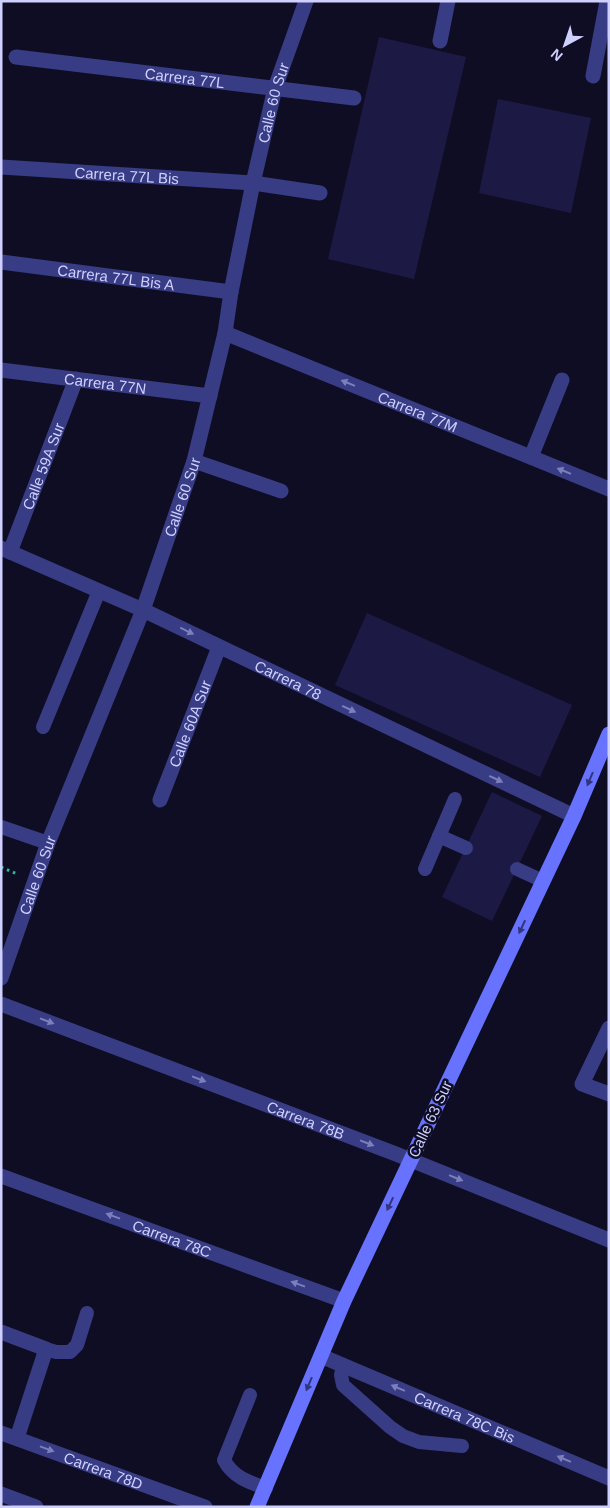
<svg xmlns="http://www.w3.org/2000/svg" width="610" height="1508" font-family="Arial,sans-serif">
	<rect width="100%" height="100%" fill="#0f0d23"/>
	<!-- building -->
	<g fill="#1d1945">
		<polygon points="379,37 466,57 414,279 328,259"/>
		<polygon points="498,99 591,118 571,213 479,193"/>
		<polygon points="367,613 572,705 540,777 335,685"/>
		<polygon points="492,792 542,816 492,921 442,897"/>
	</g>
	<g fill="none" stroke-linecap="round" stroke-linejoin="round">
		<!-- path -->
		<polyline stroke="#2bb8a1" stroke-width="3" stroke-dasharray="2.5 4" stroke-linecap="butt" points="1,867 17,874"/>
		<!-- lane -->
		<g stroke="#373c84" stroke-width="14">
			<polyline points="43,727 99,591"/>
			<polyline points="1,827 48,843"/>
			<polyline points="439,836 466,848"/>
			<polyline points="425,869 455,799"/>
			<polyline points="517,869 543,881"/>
			<polyline points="46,1349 56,1352 70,1352 77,1345 87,1313"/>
			<polyline points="343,1365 341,1375 343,1385 390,1427 403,1436 419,1442 462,1446"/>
			<path d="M250,1395l-26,65c9,17 24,22 42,28"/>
		</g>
		<!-- street -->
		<g stroke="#373c84" stroke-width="15">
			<polyline points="440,41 448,1"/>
			<path id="s1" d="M16,57l338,41"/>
			<polyline points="593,76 607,1"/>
			<path id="s2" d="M1,167l252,16 67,10"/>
			<path id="s3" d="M1,262l230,30"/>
			<path id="s4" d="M225,333l384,156"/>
			<path id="s5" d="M1,370l209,26"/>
			<polyline points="531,457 562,380"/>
			<polyline points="194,461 281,491"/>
			<path id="s6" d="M1,548l142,62 431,206"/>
			<path id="s7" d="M10,552l66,-173"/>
			<path id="s8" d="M160,800l59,-153"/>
			<path id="s9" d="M1,978l47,-135 95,-233 51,-149 31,-128 6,-41 22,-109 22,-95 31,-87"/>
			<path id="s10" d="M1,1004l395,150 213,86"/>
			<polyline points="609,1028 582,1084 609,1094"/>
			<path id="s11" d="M1,1176l343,125"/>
			<polyline points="1,1332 46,1349 17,1438"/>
			<path id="s12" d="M321,1356l288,122"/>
			<path id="s13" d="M1,1433l204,74"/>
			<polyline points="1,1494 36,1507"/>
		</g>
		<!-- secondary -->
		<polyline stroke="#6772ff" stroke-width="15" points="257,1507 344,1301 574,816 609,734"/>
	</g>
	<!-- one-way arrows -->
	<defs><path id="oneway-solid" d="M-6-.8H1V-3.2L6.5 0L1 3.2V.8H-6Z" transform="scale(1.25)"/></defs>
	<g fill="#7c7fbb">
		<use href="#oneway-solid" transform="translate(348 383) rotate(-158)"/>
		<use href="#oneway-solid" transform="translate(564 471) rotate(-158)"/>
		<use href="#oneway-solid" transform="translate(187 631) rotate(26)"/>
		<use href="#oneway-solid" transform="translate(349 709) rotate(25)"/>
		<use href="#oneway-solid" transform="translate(496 779) rotate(25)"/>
		<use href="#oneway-solid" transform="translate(47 1021) rotate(21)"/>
		<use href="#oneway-solid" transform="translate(199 1079) rotate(21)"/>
		<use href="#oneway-solid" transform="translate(367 1143) rotate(21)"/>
		<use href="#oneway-solid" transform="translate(456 1178) rotate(22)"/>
		<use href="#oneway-solid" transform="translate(113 1216) rotate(-160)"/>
		<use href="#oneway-solid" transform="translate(298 1284) rotate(-160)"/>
		<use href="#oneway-solid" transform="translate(398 1388) rotate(-157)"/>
		<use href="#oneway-solid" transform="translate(47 1449) rotate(20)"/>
		<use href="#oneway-solid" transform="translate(564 1459) rotate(-157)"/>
	</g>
	<g fill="#32357b">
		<use href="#oneway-solid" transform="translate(590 779) rotate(113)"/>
		<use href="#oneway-solid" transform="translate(522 927) rotate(115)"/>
		<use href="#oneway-solid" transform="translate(390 1204) rotate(115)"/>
		<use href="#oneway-solid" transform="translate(309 1384) rotate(113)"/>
	</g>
	<g text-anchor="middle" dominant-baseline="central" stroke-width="5" stroke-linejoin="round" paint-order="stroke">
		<!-- street labels -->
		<g font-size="15" fill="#d0d0ff" stroke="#0f0d23">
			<text stroke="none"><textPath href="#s1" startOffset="170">Carrera 77L</textPath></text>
			<text stroke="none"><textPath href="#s9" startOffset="919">Calle 60 Sur</textPath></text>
			<text stroke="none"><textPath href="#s2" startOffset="126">Carrera 77L Bis</textPath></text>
			<text stroke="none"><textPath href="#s3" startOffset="116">Carrera 77L Bis A</textPath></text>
			<text stroke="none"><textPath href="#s5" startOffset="105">Carrera 77N</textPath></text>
			<text stroke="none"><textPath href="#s4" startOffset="208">Carrera 77M</textPath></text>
			<text stroke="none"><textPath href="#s7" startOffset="92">Calle 59A Sur</textPath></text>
			<text stroke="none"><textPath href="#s9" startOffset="514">Calle 60 Sur</textPath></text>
			<text stroke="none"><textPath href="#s6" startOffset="316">Carrera 78</textPath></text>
			<text stroke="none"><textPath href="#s8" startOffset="82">Calle 60A Sur</textPath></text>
			<text stroke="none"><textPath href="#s9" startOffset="109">Calle 60 Sur</textPath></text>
			<text transform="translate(430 1119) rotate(-65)">Calle 63 Sur</text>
			<text stroke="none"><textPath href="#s10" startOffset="326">Carrera 78B</textPath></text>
			<text stroke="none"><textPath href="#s11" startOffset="182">Carrera 78C</textPath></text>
			<text stroke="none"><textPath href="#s12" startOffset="156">Carrera 78C Bis</textPath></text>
			<text stroke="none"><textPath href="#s13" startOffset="109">Carrera 78D</textPath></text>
		</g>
	</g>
	<!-- border -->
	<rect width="610" height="1508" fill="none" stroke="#d0d0ff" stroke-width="5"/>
	<!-- north arrow -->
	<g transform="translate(565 45) rotate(220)" stroke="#0f0d23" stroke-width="4" paint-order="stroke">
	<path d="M0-4L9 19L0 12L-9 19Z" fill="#d0d0ff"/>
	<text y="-8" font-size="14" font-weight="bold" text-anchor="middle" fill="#d0d0ff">N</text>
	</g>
</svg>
